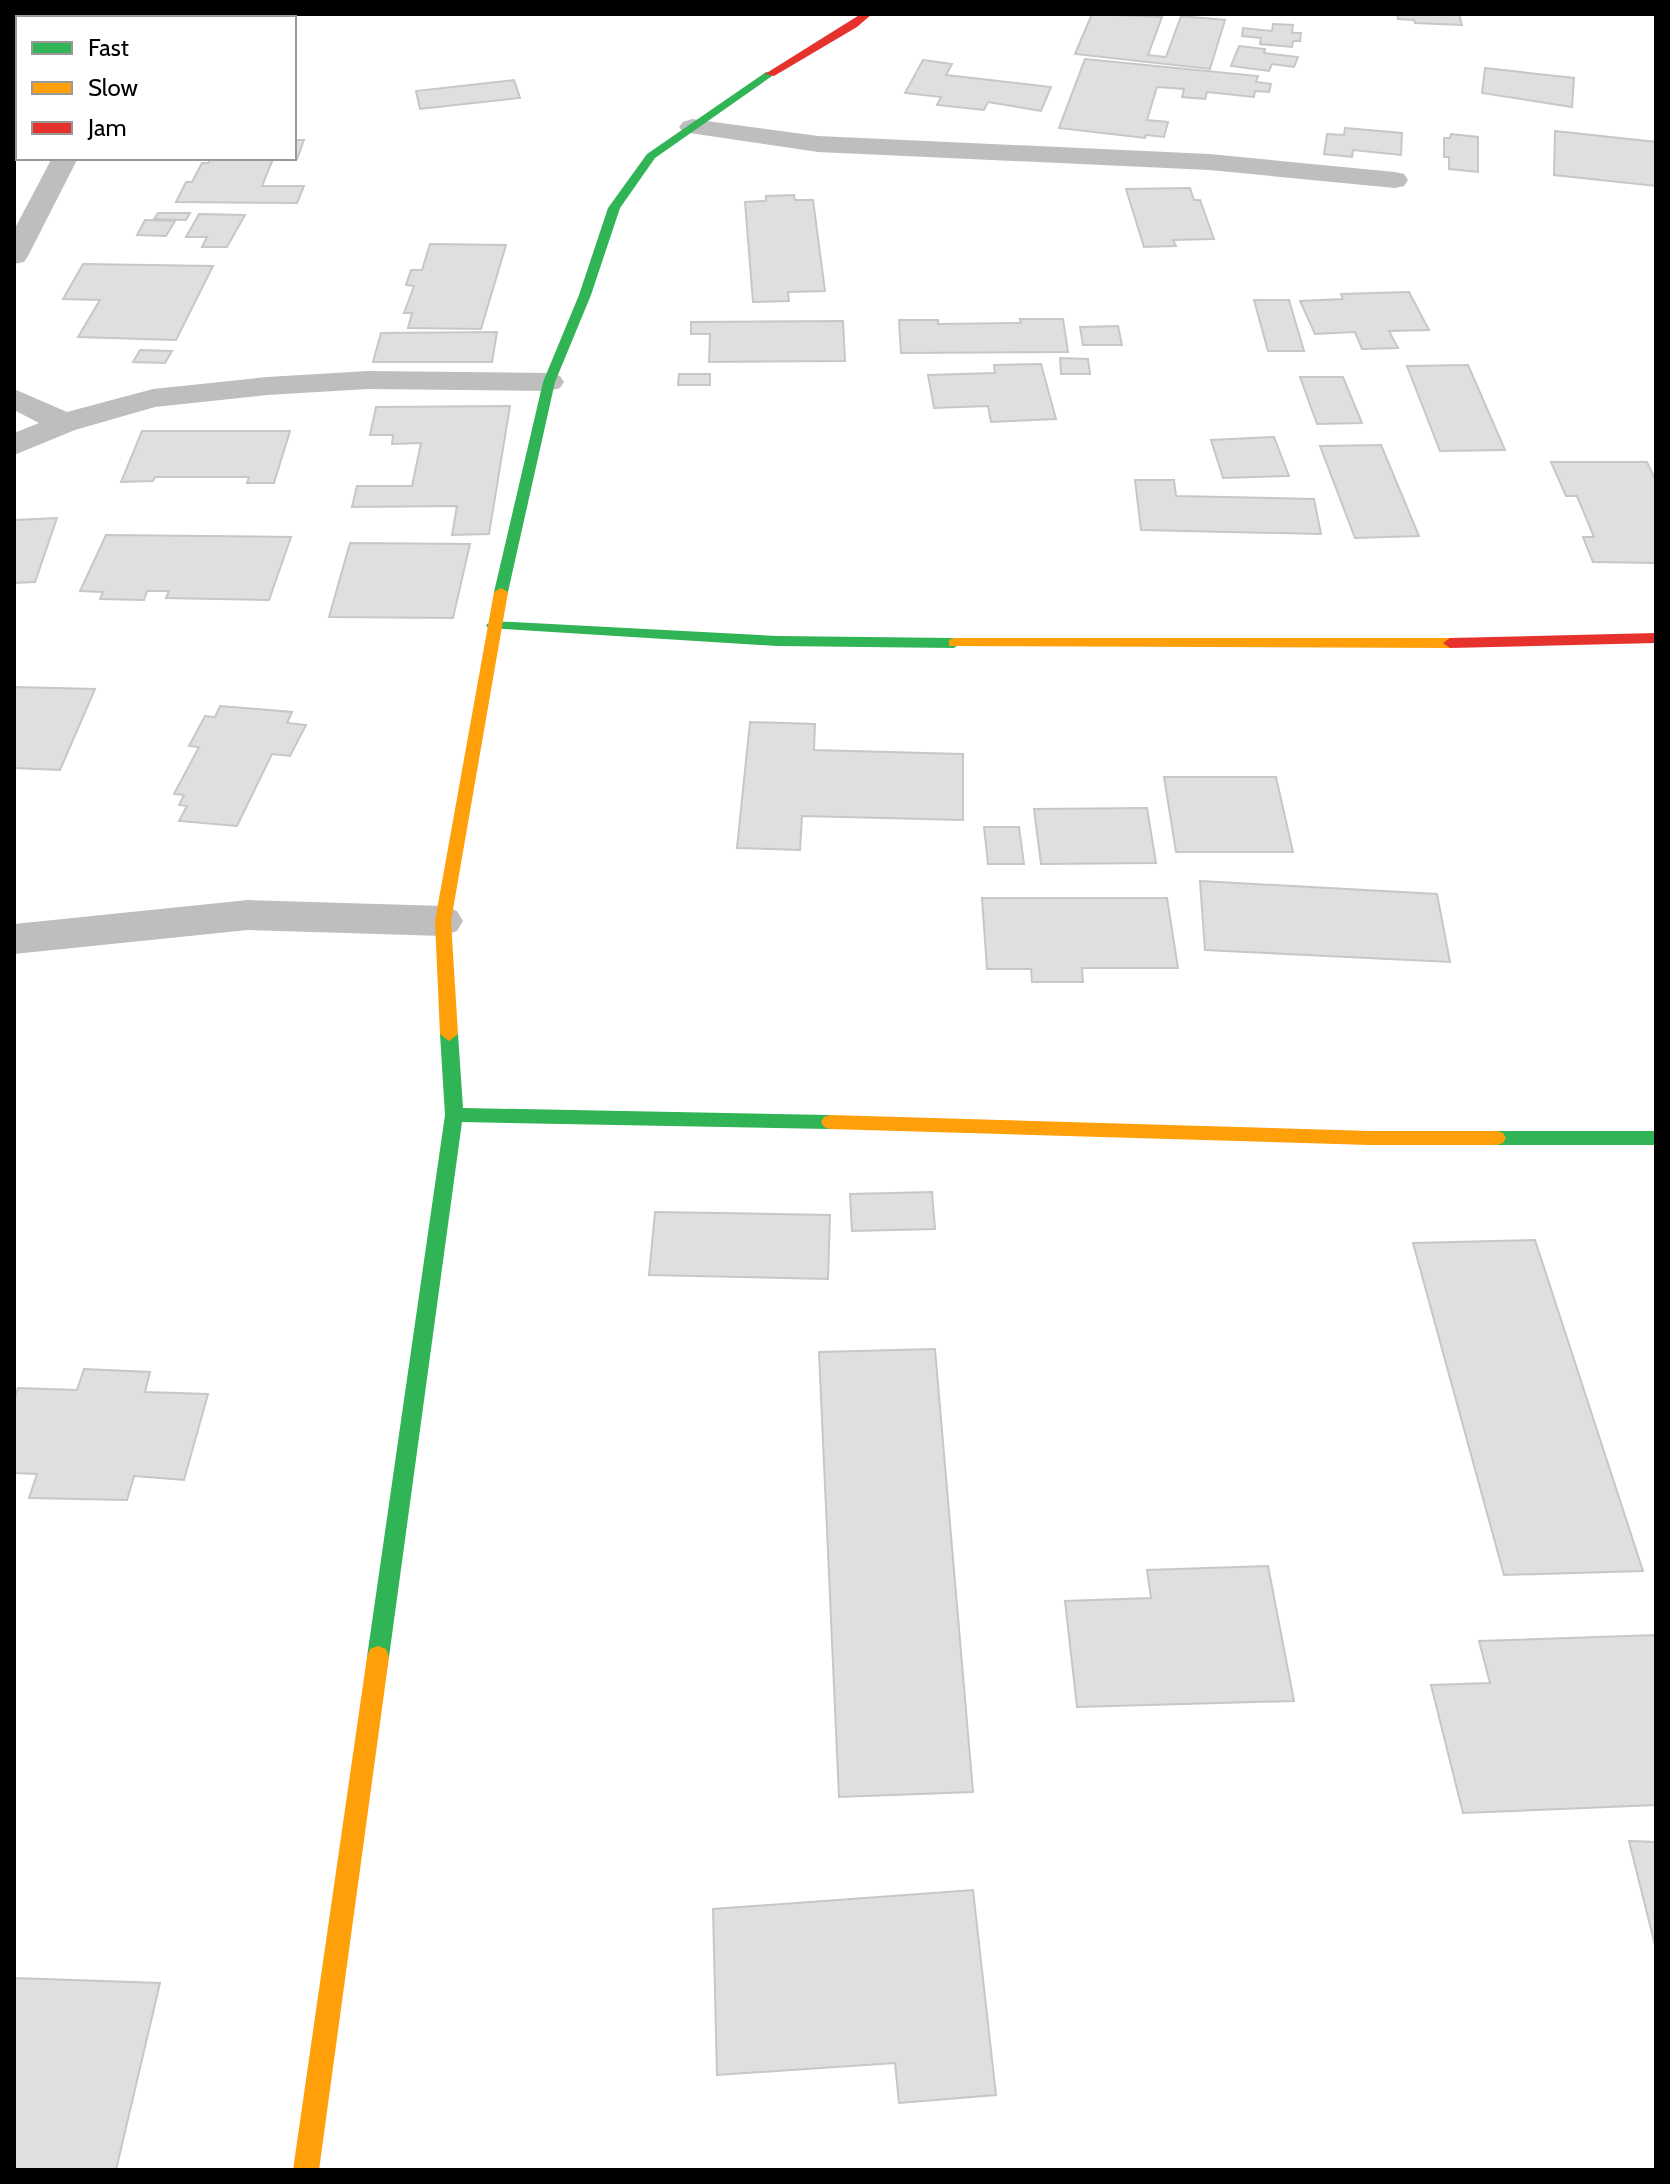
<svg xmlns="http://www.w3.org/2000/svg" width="1670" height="2184" font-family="Cabin,sans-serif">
	<rect width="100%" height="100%" fill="#fff"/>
	<!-- building -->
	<g fill="#dfdfdf" stroke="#c7c7c7" stroke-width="2">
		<polygon points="1092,14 1162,17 1148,55 1166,57 1181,16 1225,20 1210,69 1075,54"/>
		<polygon points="1397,14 1459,14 1462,25 1415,23 1414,20 1398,19"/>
		<polygon points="1273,24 1293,25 1292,33 1301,33 1300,41 1293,41 1292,47 1260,44 1261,38 1242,36 1243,28 1272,31"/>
		<polygon points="1239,46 1265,49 1264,53 1298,57 1294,67 1272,64 1269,71 1231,66"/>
		<polygon points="1085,59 1258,76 1256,82 1271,84 1269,92 1255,91 1254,97 1207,92 1205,99 1182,97 1184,89 1157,87 1147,120 1168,122 1164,137 1146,135 1145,138 1059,128"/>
		<polygon points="923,60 952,64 946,75 1051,87 1041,111 988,102 984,110 937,105 941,97 905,93"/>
		<polygon points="1485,68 1574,78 1572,107 1482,93"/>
		<polygon points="514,80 520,98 420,109 416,91"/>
		<polygon points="1345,128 1402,133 1401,155 1353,150 1352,157 1324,154 1327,134 1344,135"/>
		<polygon points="1555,131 1656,142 1656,186 1554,175"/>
		<polygon points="1451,134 1478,137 1478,172 1449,169 1449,157 1444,157 1444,138 1450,138"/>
		<polygon points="294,140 304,140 297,159 273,159 262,186 304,186 297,203 176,202 186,182 192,182 202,163 208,163 211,158 294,158"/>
		<polygon points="1190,188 1194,200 1200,200 1214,239 1173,240 1176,246 1144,247 1126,189"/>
		<polygon points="794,195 795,200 813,200 825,291 788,292 789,301 753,302 745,202 766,201 766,196"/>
		<polygon points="158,213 190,213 186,220 154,219"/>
		<polygon points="199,214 245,215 227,247 202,247 207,237 186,237"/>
		<polygon points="145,220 175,221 166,236 137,235"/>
		<polygon points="430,244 506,245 481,329 408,328 412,313 404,313 414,286 406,285 411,270 422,270"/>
		<polygon points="83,264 213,266 176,340 78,337 100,300 63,299"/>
		<polygon points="1409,292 1429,330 1389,331 1398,348 1362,349 1355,332 1315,334 1300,301 1343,299 1341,294"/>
		<polygon points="1254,300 1289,300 1304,351 1268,351"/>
		<polygon points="1020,319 1063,319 1068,352 901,353 899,320 938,320 938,324 1021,323"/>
		<polygon points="843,321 845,361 709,362 710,334 691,334 691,322"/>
		<polygon points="1118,326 1122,345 1083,345 1080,327"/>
		<polygon points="497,332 492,362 373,362 381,333"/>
		<polygon points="140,350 172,351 165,363 133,362"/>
		<polygon points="1060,358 1088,359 1090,374 1061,374"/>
		<polygon points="1041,364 1056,419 991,422 988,406 934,408 928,375 995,373 994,365"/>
		<polygon points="1468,365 1505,450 1440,451 1407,366"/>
		<polygon points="679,374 710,374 710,385 678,385"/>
		<polygon points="1300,377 1343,377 1362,423 1317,424"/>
		<polygon points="510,406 489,534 452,535 457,506 352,507 357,486 412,486 421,443 392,444 393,435 370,435 376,407"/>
		<polygon points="142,431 290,431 274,483 247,483 249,477 155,477 153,481 121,482"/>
		<polygon points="1274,437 1289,476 1223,478 1211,440"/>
		<polygon points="1381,445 1419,536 1355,538 1320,446"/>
		<polygon points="1551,462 1647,462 1656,481 1656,563 1593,562 1583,537 1594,537 1577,496 1566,496"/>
		<polygon points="1135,480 1174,480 1176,496 1314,499 1321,534 1141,530"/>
		<polygon points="57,518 35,582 14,583 15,520"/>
		<polygon points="106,535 291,537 269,600 166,598 169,591 147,591 144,600 100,599 103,592 80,591"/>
		<polygon points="350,543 470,544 453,618 329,617"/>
		<polygon points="14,687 95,689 60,770 14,768"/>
		<polygon points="220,706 292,712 287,723 306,725 290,756 272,754 237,826 179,821 187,806 179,805 184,795 174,794 199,747 189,746 205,716 215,717"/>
		<polygon points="750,722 815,724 814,750 963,754 963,820 802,816 800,850 737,848"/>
		<polygon points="1164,777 1276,777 1293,852 1176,852"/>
		<polygon points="1147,808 1156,863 1041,864 1034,809"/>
		<polygon points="984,827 1019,827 1024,864 988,864"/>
		<polygon points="1200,881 1437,894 1450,962 1205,950"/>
		<polygon points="982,898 1167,898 1178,968 1082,968 1083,982 1032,982 1031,969 987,969"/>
		<polygon points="932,1192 935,1229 852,1231 850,1194"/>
		<polygon points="655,1212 830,1215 828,1279 649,1275"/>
		<polygon points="1535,1240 1643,1571 1504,1575 1413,1243"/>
		<polygon points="935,1349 973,1792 839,1797 819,1352"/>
		<polygon points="84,1369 150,1372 145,1392 208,1394 184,1480 134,1476 127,1500 29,1498 37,1474 14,1473 14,1400 18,1388 77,1390"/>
		<polygon points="1268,1566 1294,1701 1077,1707 1065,1601 1151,1598 1147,1570"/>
		<polygon points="1656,1635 1656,1805 1463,1813 1431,1685 1490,1683 1479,1641"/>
		<polygon points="1629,1841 1656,1842 1656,1949"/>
		<polygon points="973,1890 996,2095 899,2103 895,2063 717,2075 713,1909"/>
		<polygon points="14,1978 160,1983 116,2170 14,2170"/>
	</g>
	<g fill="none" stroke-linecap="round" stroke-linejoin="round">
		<!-- street -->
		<g fill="#bebebe" fill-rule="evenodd">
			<polygon points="122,14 146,14 144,18 120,18"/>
			<rect x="14" y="86" width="4" height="14"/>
			<polygon points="692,119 818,136 1209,154 1395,172 1404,174 1408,180 1404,186 1395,188 1209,170 818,152 683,132 679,127 683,122"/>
			<polygon points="52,158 78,158 28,256 24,262 14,264 14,230"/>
			<polygon points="368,371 549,373 560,376 564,382 560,388 549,391 368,389 267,395 155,407 75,430 14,455 14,433 39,423 14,410 14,389 67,412 153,389 267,377"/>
			<polygon points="248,900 443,906 457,911 463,921 457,931 443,936 248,930 14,954 14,924"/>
		</g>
		<!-- fast -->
		<g fill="#30b455" fill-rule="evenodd">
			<polygon points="766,72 775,74 655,158 620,208 591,295 555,382 508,592 501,596 496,595 494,592 543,382 579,295 608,208 647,154"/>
			<polygon points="493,621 777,636 954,638 961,643 954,648 777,646 488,628 486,625"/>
			<polygon points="449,1027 458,1034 463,1108 830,1115 836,1117 839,1122 836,1127 830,1129 462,1122 389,1657 386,1665 378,1668 370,1665 367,1657 445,1115 440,1034"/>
			<polygon points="1497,1131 1656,1131 1656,1145 1497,1145 1491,1143 1488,1138 1491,1133"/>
		</g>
		<!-- slow -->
		<g fill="#ff9f0a" fill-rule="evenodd">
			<polygon points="501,588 508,592 451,921 458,1034 449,1041 440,1034 435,921 494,592"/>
			<polygon points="954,638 1450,638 1457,643 1450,648 949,646 949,640"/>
			<polygon points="830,1115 1370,1131 1497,1131 1503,1133 1506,1138 1503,1143 1497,1145 1370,1145 830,1129 824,1127 821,1122 824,1117"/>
			<polygon points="378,1646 386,1649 389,1657 319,2170 293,2170 367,1657 370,1649"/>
		</g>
		<!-- jam -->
		<g fill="#e5322d" fill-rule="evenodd">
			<polygon points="861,14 872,14 857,27 774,76 765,74"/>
			<polygon points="1656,633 1656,643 1450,648 1443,643 1450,638"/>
		</g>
	</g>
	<!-- border -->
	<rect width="1670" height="2184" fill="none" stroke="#000000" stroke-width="32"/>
	<!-- legend -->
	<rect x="16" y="16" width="280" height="144" fill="#ffffff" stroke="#999999" stroke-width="2"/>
	<rect x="32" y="42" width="40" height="12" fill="#30b455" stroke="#999999" stroke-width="2"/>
	<text x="88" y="56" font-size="24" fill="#000000">Fast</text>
	<rect x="32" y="82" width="40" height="12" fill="#ff9f0a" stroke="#999999" stroke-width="2"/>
	<text x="88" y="96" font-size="24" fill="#000000">Slow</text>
	<rect x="32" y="122" width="40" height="12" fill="#e5322d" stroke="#999999" stroke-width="2"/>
	<text x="88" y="136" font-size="24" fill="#000000">Jam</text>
</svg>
